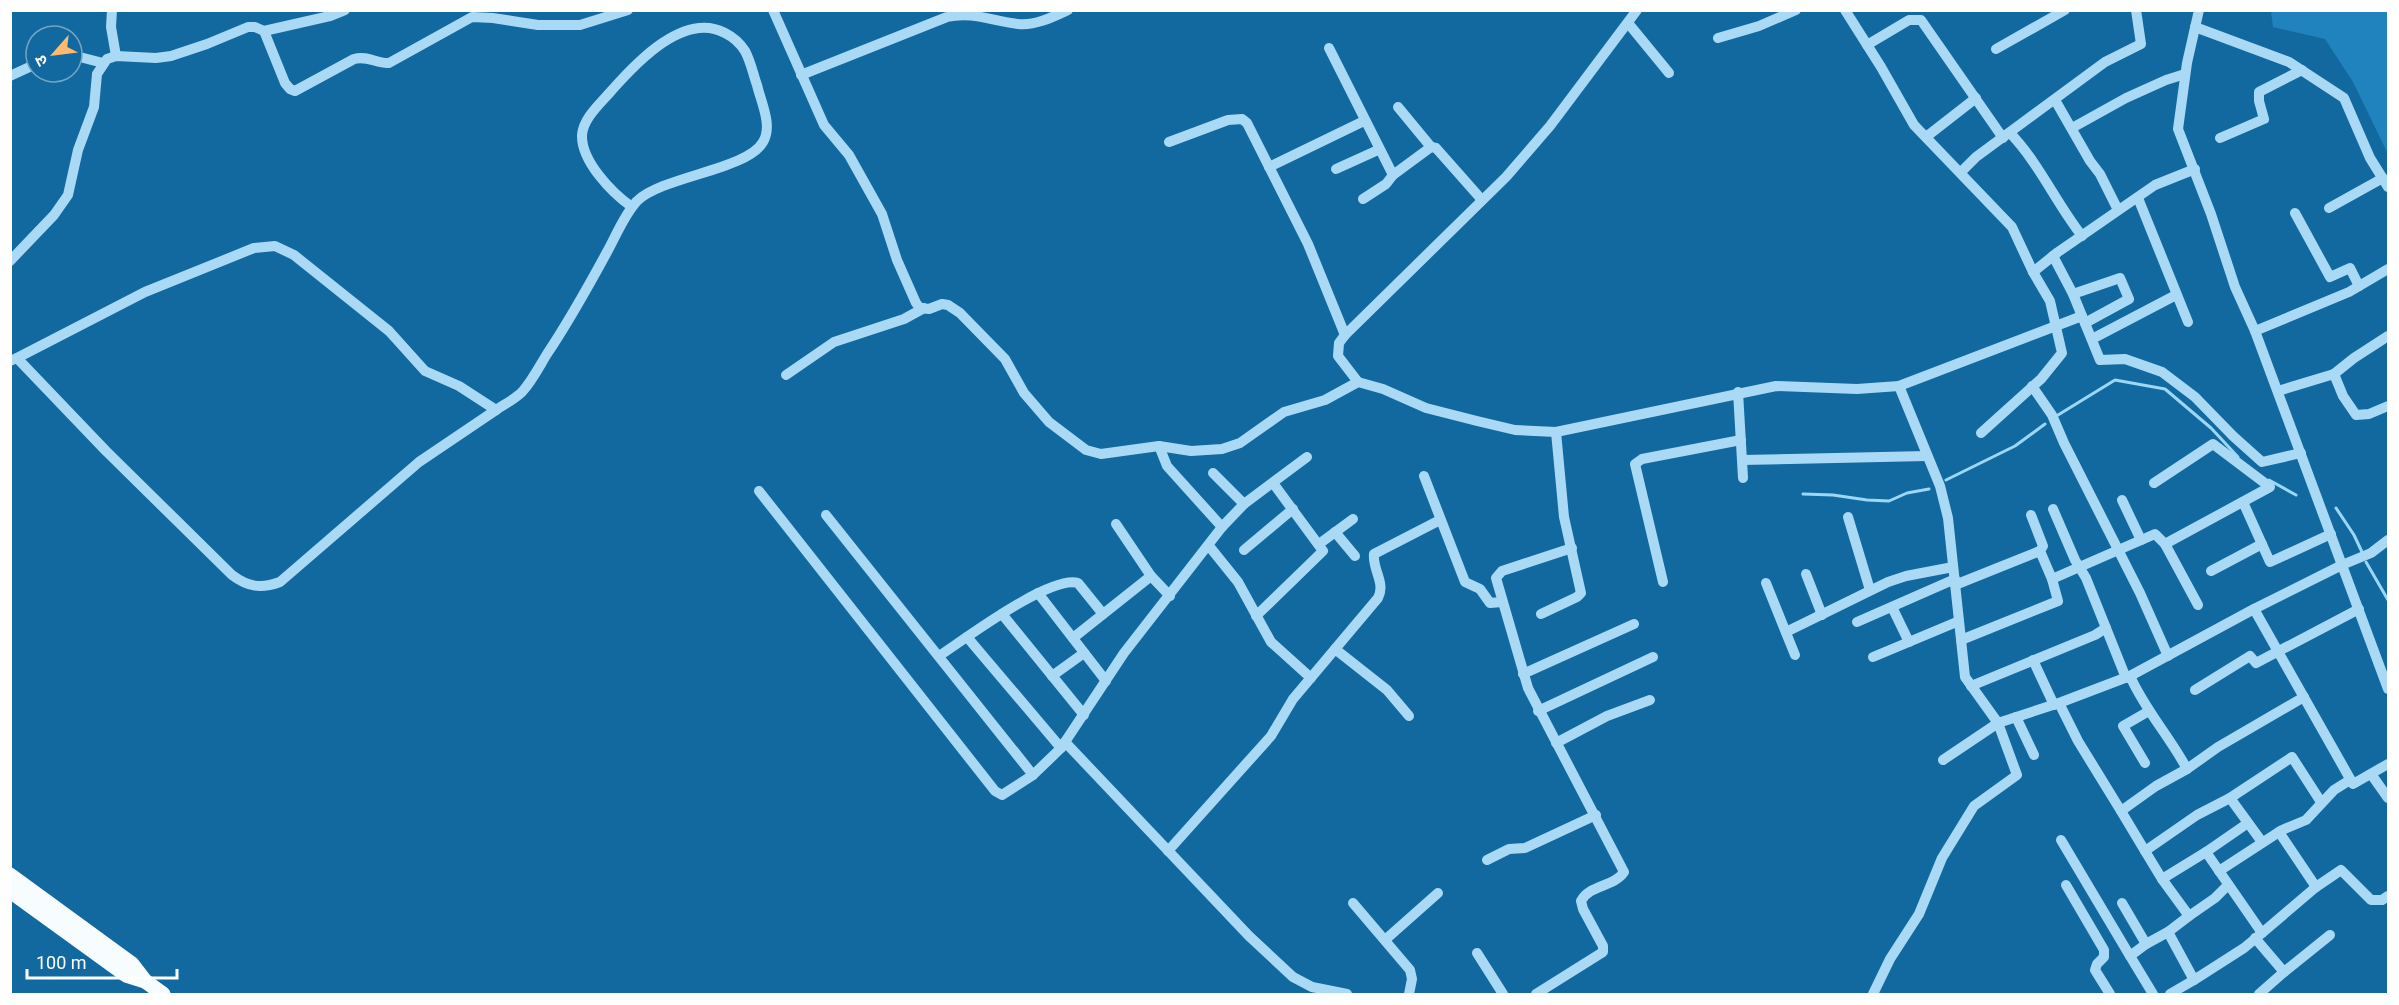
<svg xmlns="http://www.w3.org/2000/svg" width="2399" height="1005" font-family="Roboto,'Noto Sans Devanagari',sans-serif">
	<rect width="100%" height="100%" fill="#12699f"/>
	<!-- green -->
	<polygon fill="#2183bd" points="2271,11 2388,11 2388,154 2353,82 2325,39 2273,27"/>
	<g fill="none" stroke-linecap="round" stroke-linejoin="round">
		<!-- stream -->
		<g stroke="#9cd7f8" stroke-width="3">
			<polyline points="2058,415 2115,380 2165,389 2211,428 2238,457"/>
			<polyline points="1946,480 2015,446 2045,424"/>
			<polyline points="2269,480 2296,495"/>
			<polyline points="1803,494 1833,495 1867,500 1889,501 1907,493 1929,489"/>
			<polyline points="2336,508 2354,535 2362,552"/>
			<polyline points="2366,562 2388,600"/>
		</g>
		<!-- minor -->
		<g stroke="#aad9f5" stroke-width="10">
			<polyline points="112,10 111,27 116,56"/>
			<polyline points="773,10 824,125 849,155 882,214 897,260 916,303 920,308 929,309 942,304 948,305 960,313 1005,359 1024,393 1049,422 1086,450 1101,454 1159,446 1191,451 1222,449 1240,443 1284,412 1325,400 1358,382 1383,389 1426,408 1477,421 1515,430 1556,432 1776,386 1857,389 1899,386 2082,316"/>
			<polyline points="1845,10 1881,67 1914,125 2012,227 2033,272 2050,301 2062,353 2041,379 1981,433"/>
			<polyline points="2199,10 2187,63 2178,129 2211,214 2235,287 2255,331 2388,689"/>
			<polyline points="1628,23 1669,73"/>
			<polyline points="2195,27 2289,62 2344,98 2370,158 2388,187"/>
			<polyline points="264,31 330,16 345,10"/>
			<polyline points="1718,38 1759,26 1796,10"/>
			<polyline points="1867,45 1909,20 1921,20 2003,138"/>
			<polyline points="1329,48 1393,175 1431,147 1436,148 1482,200"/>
			<polyline points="1996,49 2065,10"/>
			<polyline points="72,55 103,63"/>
			<path d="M801,75l146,-58c25,-6 45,4 71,7 17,2 35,-7 50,-14"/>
			<polyline points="10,76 36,64"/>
			<polyline points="2055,100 2090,161 2100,174 2118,210"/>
			<polyline points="1398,107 1431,147"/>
			<polyline points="2072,128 2126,98 2166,80 2185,74"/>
			<path d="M2010,133c29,30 46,70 72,103"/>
			<polyline points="1926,137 1976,98"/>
			<polyline points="2220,138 2264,119 2259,101 2259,92 2302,70"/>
			<polyline points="1169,142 1228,120 1242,119 1247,123 1308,244 1345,335"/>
			<polyline points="1269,167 1364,121"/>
			<polyline points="1336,169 1378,150"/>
			<polyline points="1961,172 1976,157 2105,62 2141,44 2136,10"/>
			<polyline points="2138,198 2188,322"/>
			<polyline points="1363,199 1386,184 1393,175"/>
			<polyline points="2329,208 2383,178"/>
			<polyline points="2295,213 2330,277 2350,268 2359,286"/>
			<polyline points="2053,256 2073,294 2100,360 2125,359 2162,372 2195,397 2233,436 2262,462 2301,453"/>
			<path d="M10,261l44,-46 14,-20 10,-45 16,-43 3,-33 10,-15 9,-3 40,2 15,-2 36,-12 41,-17h7l9,4 21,52 5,6 5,2 59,-32c13,-4 23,5 35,4l83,-46 21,1 45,7h42l48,-15"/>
			<polyline points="2033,272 2058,252 2155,185 2195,169"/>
			<polyline points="2073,294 2120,278 2129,299 2085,323"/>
			<polyline points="2255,331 2349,292 2388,269"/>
			<polyline points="2388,336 2354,358 2334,374 2343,396 2356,415 2369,414 2388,406"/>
			<polyline points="2092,339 2176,295"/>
			<path d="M17,358l128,-66 109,-44 21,-2 19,9 95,76 36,40 34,15 37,24c9,-6 19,-11 26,-18 10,-11 17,-25 25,-38 22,-33 41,-67 60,-102 9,-16 17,-37 30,-51 26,-25 110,-31 126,-59 10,-16 -2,-40 -6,-57 -4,-11 -6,-23 -12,-34 -5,-8 -12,-14 -20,-18 -41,-22 -89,30 -113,57 -10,12 -29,28 -30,45 -1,26 30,58 50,72"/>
			<path d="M10,361l7,-3 89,93 126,124c16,12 29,14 48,7l139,-120 77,-52"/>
			<polyline points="786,375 834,342 904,319 924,308"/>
			<polyline points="1358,382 1338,356 1339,343 1345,335 1506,177 1550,126 1637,10"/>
			<polyline points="1899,386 1940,486 1948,518 1965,677 1998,723 1943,760"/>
			<polyline points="2032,386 2052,415 2064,443 2140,593 2168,656"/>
			<polyline points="2278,391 2334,374"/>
			<polyline points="1738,392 1743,478"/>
			<polyline points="1742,460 1927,456"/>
			<polyline points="1213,473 1244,504"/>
			<polyline points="1424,476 1465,582 1480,589 1490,603 1502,602"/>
			<polyline points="2154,483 2213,444 2270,487 2165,544"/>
			<polyline points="759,491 995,791 1002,795 1033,775 1061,748 1124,653 1222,527 1167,466 1159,446"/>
			<polyline points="2122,500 2141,540"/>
			<polyline points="2243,502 2270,562 2331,534"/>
			<polyline points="2053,509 2075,560 2086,578 2126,678"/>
			<polyline points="826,515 1033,775"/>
			<polyline points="2031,515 2043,546 2040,551 2052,579"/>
			<polyline points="1848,517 1870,590"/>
			<polyline points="1116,524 1151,576 1170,596"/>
			<polyline points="1222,527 1244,504 1307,457"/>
			<polyline points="1335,532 1355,556"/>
			<polyline points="1319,544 1353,519"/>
			<polyline points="1209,546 1238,582 1271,642 1311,678"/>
			<polyline points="1244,550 1293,509"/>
			<polyline points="2211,571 2262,544"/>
			<polyline points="1806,574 1822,615"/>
			<polyline points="1663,582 1635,464 1642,459 1741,440"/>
			<polyline points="1766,583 1795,655"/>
			<polyline points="1955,585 2040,551"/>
			<polyline points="1038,593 1106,681"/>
			<polyline points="1892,607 1909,642"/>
			<polyline points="2254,609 2353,784 2388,764"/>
			<polyline points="1002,614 1084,715"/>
			<polyline points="1541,614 1577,597 1581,593 1564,517 1556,432"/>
			<polyline points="1256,616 1323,551 1273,483"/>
			<polyline points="1857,622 1955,579"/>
			<polyline points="1786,632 1888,582 1906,576 1953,567"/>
			<polyline points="967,637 1061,748"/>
			<polyline points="1073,638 1151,576"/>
			<polyline points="1961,640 2058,601 2052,579 2155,534 2165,544 2198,605"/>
			<polyline points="1335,649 1387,690 1409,716"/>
			<path d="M939,656c26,-17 111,-81 139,-73l25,31"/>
			<polyline points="1873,657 1959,621"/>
			<polyline points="2033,660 2054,705"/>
			<polyline points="1523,674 1634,624"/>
			<polyline points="1052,676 1084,653"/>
			<path d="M2130,676c15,34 40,61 57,93l31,-22 86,-50"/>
			<polyline points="1971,686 2095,635 2106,628"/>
			<polyline points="2195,690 2250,656 2256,663 2359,609"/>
			<polyline points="2059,703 2078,741 2121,811 2156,786 2187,769"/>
			<polyline points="1538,711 1653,657"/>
			<polyline points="2016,717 2034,755"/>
			<polyline points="1065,742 1249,936 1293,977 1312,987 1347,994"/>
			<polyline points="1556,743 1607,716 1650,700"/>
			<polyline points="2145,763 2123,726 2149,711"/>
			<polyline points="2371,774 2388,798"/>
			<polyline points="2121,811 2145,851"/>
			<polyline points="2248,823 2206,852 2262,933 2316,887 2341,870 2371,900 2382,900 2388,896"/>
			<polyline points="2279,832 2316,887"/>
			<polyline points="2061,840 2130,956"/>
			<polyline points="2262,842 2230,798 2292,757 2321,802"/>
			<path d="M1168,851l103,-115 22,-37 85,-101c8,-15 -6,-29 -4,-44l66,-34"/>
			<polyline points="2206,852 2162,879 2189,916 2215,898 2228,885"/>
			<polyline points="1487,860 1509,849 1525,848 1596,815"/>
			<polyline points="2219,871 2282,830 2306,820 2334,790 2350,780"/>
			<polyline points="2162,879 2145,851 2197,815 2230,798"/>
			<polyline points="2066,885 2104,950 2104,957 2097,964 2095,970 2110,994"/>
			<polyline points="1353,903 1410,970 1412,979 1409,994"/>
			<polyline points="2122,903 2146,944 2168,932"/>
			<polyline points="2189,916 2168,932 2194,980 2244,948 2262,933"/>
			<polyline points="2255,938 2284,972 2330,935"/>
			<polyline points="1385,940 1438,893"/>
			<polyline points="2146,944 2130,956 2153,994"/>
			<polyline points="1477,953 1503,994"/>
			<path d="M1536,994l67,-42v-6l-20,-37 -2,-8c8,-16 33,-14 43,-29l-96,-184 -32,-110 6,-7 70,-23"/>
			<polyline points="1873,994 1890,959 1919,914 1942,858 1974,806 2017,775 1998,723 2059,703 2130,676 2254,609 2342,565 2371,553 2388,540"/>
			<polyline points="2170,994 2194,980"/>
			<polyline points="2259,994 2284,972"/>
		</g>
		<!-- major -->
		<g stroke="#f7fcff" stroke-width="15">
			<polyline points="10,875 132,964 145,981 163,994"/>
			<polyline points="10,891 126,975 145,981"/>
		</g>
	</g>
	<!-- border -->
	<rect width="2399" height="1005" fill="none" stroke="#ffffff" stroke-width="24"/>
	<!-- north arrow -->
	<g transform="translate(54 54) rotate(242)"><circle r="28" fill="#12699f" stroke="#71a5c5" stroke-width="1.5"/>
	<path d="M0-4.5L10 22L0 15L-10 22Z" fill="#ffba6d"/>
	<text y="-9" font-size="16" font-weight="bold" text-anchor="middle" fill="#ffffff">उ</text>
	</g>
	<!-- scale -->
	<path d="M27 969v9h150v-9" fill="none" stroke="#ffffff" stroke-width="3"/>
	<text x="36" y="969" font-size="18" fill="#ffffff" stroke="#12699f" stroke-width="4.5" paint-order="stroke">100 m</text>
</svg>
